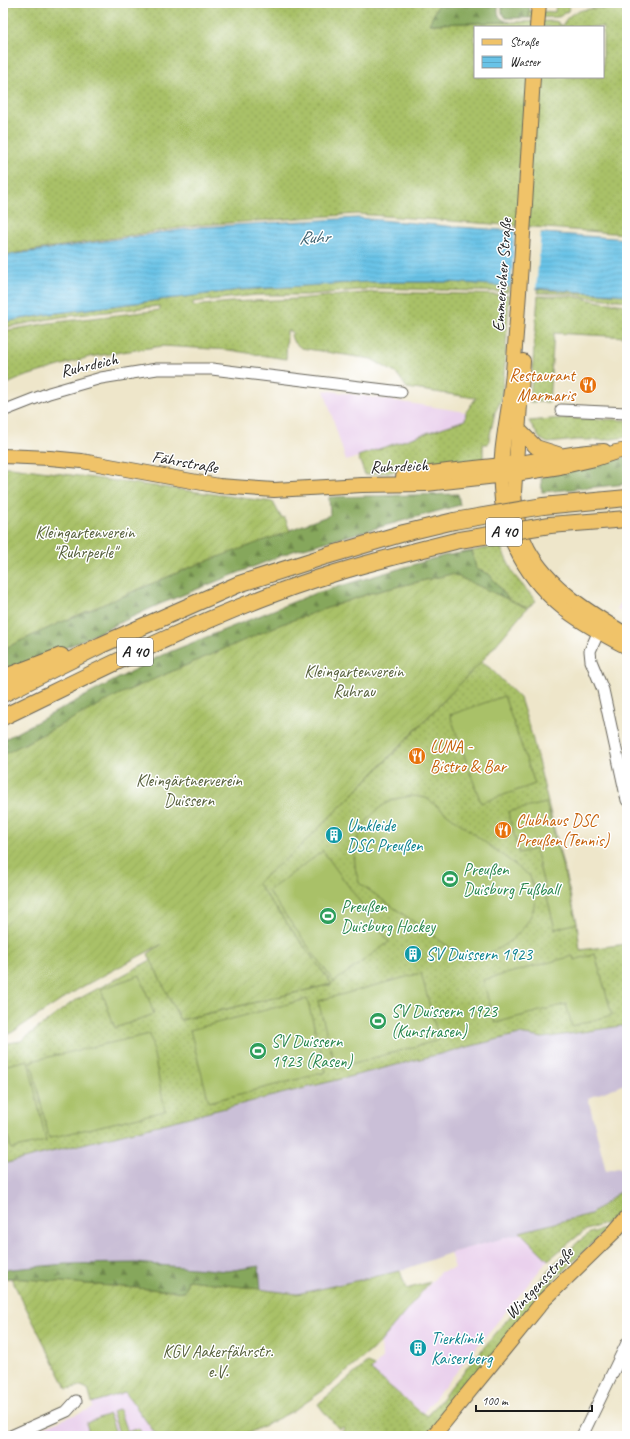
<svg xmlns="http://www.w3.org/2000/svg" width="630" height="1439" font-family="Caveat,sans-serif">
	<defs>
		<pattern id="grass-dots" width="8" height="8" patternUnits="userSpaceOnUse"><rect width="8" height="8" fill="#a9c167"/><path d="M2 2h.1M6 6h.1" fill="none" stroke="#91a559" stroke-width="1.8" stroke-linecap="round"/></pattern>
		<pattern id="forest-firs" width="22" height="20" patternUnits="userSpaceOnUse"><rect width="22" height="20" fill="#86a75c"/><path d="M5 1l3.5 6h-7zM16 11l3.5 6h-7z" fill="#6d874b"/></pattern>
		<pattern id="garden-furrows" width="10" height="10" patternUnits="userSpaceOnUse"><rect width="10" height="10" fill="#a9c167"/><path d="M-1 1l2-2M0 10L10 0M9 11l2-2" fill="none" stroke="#91a559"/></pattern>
		<pattern id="water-rules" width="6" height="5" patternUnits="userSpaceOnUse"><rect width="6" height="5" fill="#69c3e7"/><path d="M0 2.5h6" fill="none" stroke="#5aa7c6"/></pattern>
	</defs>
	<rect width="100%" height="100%" fill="#fff"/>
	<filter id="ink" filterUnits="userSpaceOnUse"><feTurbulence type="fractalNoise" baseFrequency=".025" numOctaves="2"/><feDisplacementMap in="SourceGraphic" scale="8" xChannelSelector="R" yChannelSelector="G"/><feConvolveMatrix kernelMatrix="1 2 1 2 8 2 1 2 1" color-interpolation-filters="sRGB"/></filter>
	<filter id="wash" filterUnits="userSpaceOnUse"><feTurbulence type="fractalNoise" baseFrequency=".012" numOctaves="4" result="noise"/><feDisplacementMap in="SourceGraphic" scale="16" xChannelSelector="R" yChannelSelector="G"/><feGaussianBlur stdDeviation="0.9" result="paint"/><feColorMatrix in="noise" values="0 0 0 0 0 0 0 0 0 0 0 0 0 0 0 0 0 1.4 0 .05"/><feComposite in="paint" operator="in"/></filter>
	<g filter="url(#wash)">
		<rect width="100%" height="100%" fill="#eee6ca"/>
		<!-- built -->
		<g fill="#ead1ed">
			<polygon points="324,390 466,412 465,420 346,461"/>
			<polygon points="627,593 627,615 617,609"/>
			<polygon points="520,1232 548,1260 423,1413 371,1370 382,1358 381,1341 440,1272 455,1268 450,1253"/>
			<polygon points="125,1392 157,1436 19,1436 93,1408 92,1403"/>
		</g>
		<!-- industrial -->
		<polygon fill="#cabfd7" points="627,1025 627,1083 588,1098 606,1171 618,1168 627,1173 627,1186 591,1214 450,1253 400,1271 297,1294 203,1282 3,1279 3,1164 519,1034 543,1038"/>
		<!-- grass -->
		<g fill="url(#grass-dots)" stroke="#626e42" fill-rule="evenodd">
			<path d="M3,3h436l-9,21 125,-3 3,1 1,3h4c8,-22 45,-16 64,-16v225l-270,-20 -159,11 -195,30zM475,27h128v50h-128z"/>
			<polygon points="556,3 570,3 568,11 559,17 529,18 530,11 555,12"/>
			<polygon points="365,282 451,282 509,286 508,292 378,288 308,295 256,295 193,302 193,306 231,302 296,299 375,292 509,295 505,365 501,401 495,412 488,444 483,444 483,461 365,475 358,456 465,420 466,412 476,398 407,388 397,374 371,359 301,348 293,341 291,335 293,332 287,331 286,359 229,350 162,346 89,357 23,377 3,386 3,331 49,323 160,310 160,306 60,317 3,328 3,322 56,313 239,290"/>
			<polygon points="538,288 544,290 627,295 627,301 585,297 573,294 538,293"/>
			<polygon points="538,296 572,296 601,302 627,305 627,337 554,333 549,402 530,402"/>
			<polygon points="562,418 627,420 627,437 605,440 576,440 548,443 540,439 529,421"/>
			<polygon points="500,546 514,575 536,601 527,608 509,600 489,574 476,569 472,551"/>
			<path d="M481,662l9,6 30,30 12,38 45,187 3,27 47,-6v81l-84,13 -24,-4 -516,130v-120l18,-3 50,-38 80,-43 30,60 151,-36 -75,-101c80,-68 151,-145 224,-221z"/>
			<polygon points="627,1186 627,1204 607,1223 584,1231 548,1260 520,1232 591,1214"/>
			<polygon points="608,1228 555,1279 427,1436 346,1436 342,1431 344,1429 343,1427 339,1429 324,1412 318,1404 367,1363 374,1366 371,1370 419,1411 428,1416 450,1388 554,1264 578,1242 590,1233"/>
		</g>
		<!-- forest -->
		<g fill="url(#forest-firs)" stroke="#51623c">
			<path d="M439,3h60c-3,11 0,17 11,19l-81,2z"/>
			<polygon points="502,3 530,3 529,18 506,18 502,13"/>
			<polygon points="627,457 627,484 542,492 541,477"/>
			<polygon points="458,494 460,505 293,551 160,604 59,651 3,671 3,649 57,624 193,566 330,515 329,497"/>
			<polygon points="472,551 476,569 489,574 509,600 452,574 371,593 282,624 120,694 3,755 3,740 162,655 313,594 443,556"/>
			<polygon points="136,1263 227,1271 259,1266 261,1290 188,1280 186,1292 11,1278 3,1279 3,1270 64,1264"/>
		</g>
		<!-- garden -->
		<g fill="url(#garden-furrows)" stroke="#626e42">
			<polygon points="3,467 11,467 273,502 281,517 285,518 290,531 193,566 57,624 3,649"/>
			<polygon points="452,574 527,608 483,660 353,794 293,853 257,883 332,984 180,1020 148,954 162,944 80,988 11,1033 3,1034 3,755 120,694 282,624 371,593"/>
			<polygon points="400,1271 406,1289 430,1282 379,1344 331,1385 295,1410 243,1436 157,1436 125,1392 92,1403 88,1389 81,1386 67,1389 11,1278 185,1292 188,1280 297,1294"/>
		</g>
		<!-- pitch -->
		<g fill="#a9c167" stroke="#626e42">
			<polygon points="504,696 535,784 481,803 450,715"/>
			<path d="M413,796l13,2 104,78c1,6 5,14 5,20 1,29 -31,55 -57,60 -6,1 -13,-1 -19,-2l-100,-71c-1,-6 -4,-12 -4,-18 -3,-25 10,-49 32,-62 8,-5 18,-6 26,-7z"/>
			<polygon points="546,803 577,923 555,929 535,849 519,853 508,812"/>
			<polygon points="323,851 389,942 334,982 268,891"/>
			<polygon points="595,954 612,1015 572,1026 566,1004 495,1023 483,980 573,956 574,960"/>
			<polygon points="421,973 439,1040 336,1068 318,1001"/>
			<polygon points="140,975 154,1014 115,1028 101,989"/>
			<polygon points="307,999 326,1072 209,1102 190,1030"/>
			<polygon points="150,1034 165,1111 49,1138 31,1061"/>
			<polygon points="28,1060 46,1141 11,1149 3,1114 3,1066"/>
			<polygon points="119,1409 127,1432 139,1428 142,1436 120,1436 112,1412"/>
			<polygon points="109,1414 117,1436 90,1436 86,1423"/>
		</g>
		<!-- water -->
		<polygon fill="url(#water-rules)" stroke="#427082" points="358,218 458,227 627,239 627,295 451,282 365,282 239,290 56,313 3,322 3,256 200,227"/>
		<!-- pier -->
		<polygon fill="#eee6ca" points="515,229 541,231 536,290 511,288"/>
	</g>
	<g filter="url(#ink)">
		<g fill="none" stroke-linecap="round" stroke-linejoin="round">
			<defs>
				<g id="minor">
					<polyline points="561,410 627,413"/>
					<polyline points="3,411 49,393 101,378 157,369 212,369 401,392"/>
					<polyline points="602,624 590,651 591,661 603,690 627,800"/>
					<polyline points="11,1436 67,1411 76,1401"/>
					<polyline points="582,1436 627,1343"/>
				</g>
				<g id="major">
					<polyline points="537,27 539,3"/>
					<path d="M533,77c-6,98 -12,197 -20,295 -3,39 -14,77 -12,116 1,24 8,49 19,69 25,46 63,67 107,90"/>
					<path d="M523,361l-9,131c1,20 5,40 14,57 21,39 62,64 99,86"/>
					<polyline points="519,430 536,447 558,454"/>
					<polyline points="3,456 50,458 82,461 219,486 274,490 362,485 426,484 515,474 560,467 595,459 616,452 627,450"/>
					<path d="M403,477c41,-7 82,-9 122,-15 28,-4 51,-11 79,-11"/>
					<polyline points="433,1436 544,1300 614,1232 627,1217"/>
				</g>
				<g id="highway">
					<polyline points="543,506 627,498"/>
					<polyline points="550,525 627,519"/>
					<polyline points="3,678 61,656"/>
					<polyline points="3,694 101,645 239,584 326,556 404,533 454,521"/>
					<path d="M3,717c89,-43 177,-88 270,-123 61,-23 122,-38 186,-54"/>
				</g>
			</defs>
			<!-- minor casing -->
			<use href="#minor" stroke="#666359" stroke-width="13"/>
			<!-- major casing -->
			<use href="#major" stroke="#666359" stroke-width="16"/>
			<!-- highway casing -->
			<use href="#highway" stroke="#666359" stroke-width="18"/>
			<!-- minor -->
			<use href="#minor" stroke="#fff" stroke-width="11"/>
			<!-- major -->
			<use href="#major" stroke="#f0c369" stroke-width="14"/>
			<!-- highway -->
			<use href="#highway" stroke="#f0c369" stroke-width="16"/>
			<defs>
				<g id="highway-bridge">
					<polyline points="454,521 543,506"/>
					<polyline points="459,540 550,525"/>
				</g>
			</defs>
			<!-- highway-bridge casing -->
			<use href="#highway-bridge" stroke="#666359" stroke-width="18" stroke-linecap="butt"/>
			<!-- highway-bridge -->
			<use href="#highway-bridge" stroke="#f0c369" stroke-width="16"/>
		</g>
	</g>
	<!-- icons -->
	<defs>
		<symbol id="restaurant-disc" viewBox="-11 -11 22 22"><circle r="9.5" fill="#e8710a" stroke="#fff"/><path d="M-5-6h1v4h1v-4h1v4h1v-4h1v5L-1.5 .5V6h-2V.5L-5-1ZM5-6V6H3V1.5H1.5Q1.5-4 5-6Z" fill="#fff"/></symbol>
		<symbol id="building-disc" viewBox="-11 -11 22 22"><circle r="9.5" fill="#0f9aa8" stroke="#fff"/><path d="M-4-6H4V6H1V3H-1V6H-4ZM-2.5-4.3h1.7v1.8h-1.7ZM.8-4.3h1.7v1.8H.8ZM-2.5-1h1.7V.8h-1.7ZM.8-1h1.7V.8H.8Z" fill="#fff"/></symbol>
		<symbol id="stadium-disc" viewBox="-11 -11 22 22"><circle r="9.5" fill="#2e9e5b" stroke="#fff"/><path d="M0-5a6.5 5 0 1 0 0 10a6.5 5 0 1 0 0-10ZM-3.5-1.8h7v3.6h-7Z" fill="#fff"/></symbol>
	</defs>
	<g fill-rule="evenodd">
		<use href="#restaurant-disc" x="578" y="375" width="20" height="20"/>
		<use href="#restaurant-disc" x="407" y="746" width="20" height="20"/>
		<use href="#restaurant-disc" x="493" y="820" width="20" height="20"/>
		<use href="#building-disc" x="324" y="825" width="20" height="20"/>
		<use href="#stadium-disc" x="440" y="869" width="20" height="20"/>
		<use href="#stadium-disc" x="318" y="906" width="20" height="20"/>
		<use href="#building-disc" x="403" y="944" width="20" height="20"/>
		<use href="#stadium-disc" x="368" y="1011" width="20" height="20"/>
		<use href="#stadium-disc" x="248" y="1041" width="20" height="20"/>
		<use href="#building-disc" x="408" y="1338" width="20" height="20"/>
	</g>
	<g text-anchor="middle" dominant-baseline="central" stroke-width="3" stroke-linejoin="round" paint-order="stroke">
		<!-- shield labels -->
		<g fill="#fff" stroke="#606060" stroke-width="1">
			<rect x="486" y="518" width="36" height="28" rx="3"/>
			<rect x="117" y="638" width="36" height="28" rx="3"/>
		</g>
		<g font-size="16" font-weight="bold" fill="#1c1c1c">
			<text x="504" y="532">A 40</text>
			<text x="135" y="652">A 40</text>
		</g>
		<!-- street labels -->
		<g font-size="17" fill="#1c1c1c" stroke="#fff">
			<text transform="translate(502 275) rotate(-86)">Emmericher Straße</text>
			<text transform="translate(89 365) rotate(-13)">Ruhrdeich</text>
			<text transform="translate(185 462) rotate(10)">Fährstraße</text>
			<text transform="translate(399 466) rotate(-2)">Ruhrdeich</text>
			<text transform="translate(539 1283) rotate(-47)">Wintgensstraße</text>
		</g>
		<!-- food labels -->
		<g font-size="17" fill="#c56008" stroke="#fff" text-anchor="start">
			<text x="575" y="375" text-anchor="end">Restaurant<tspan x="575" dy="20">Marmaris</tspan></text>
			<text x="430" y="746">LUNA -<tspan x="430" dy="20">Bistro &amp; Bar</tspan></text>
			<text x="516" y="820">Clubhaus DSC<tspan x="516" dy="20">Preußen(Tennis)</tspan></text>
		</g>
		<!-- park labels -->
		<g font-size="17" fill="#545e3a" stroke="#fff">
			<text x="85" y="532">Kleingartenverein<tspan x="85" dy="20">"Ruhrperle"</tspan></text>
			<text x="354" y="671">Kleingartenverein<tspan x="354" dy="20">Ruhrau</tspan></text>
			<text x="189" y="780">Kleingärtnerverein<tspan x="189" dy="20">Duissern</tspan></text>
			<text x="218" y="1351">KGV Aakerfährstr.<tspan x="218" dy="20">e.V.</tspan></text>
		</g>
		<!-- culture labels -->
		<g font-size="17" fill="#0d838f" stroke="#fff" text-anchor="start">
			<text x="347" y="825">Umkleide<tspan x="347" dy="20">DSC Preußen</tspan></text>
			<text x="426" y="954">SV Duissern 1923</text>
			<text x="431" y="1338">Tierklinik<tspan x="431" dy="20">Kaiserberg</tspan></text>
		</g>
		<!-- leisure labels -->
		<g font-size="17" fill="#27864d" stroke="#fff" text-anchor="start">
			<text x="463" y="869">Preußen<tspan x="463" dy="20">Duisburg Fußball</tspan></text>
			<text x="341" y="906">Preußen<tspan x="341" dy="20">Duisburg Hockey</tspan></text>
			<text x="391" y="1011">SV Duissern 1923<tspan x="391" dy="20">(Kunstrasen)</tspan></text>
			<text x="271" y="1041">SV Duissern<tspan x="271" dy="20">1923 (Rasen)</tspan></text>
		</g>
		<!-- water labels -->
		<g font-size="18" font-style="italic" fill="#3b5f6d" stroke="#fff">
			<text transform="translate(314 237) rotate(-2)">Ruhr</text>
		</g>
	</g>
	<!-- margin -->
	<rect width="630" height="1439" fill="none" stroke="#fff" stroke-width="16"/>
	<!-- legend -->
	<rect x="474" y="26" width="130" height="52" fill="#ffffff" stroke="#a4a4a4"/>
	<rect x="482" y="39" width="20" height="6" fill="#f0c369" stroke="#a4a4a4"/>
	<text x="510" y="46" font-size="12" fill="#1c1c1c">Straße</text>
	<rect x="482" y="56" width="20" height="12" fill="url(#water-rules)" stroke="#a4a4a4"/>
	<text x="510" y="66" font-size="12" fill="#1c1c1c">Wasser</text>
	<!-- scale -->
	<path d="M476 1405v6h116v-6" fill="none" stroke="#1c1c1c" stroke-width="2"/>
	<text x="482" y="1405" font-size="12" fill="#1c1c1c" stroke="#ffffff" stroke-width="3" paint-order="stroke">100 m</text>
</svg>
